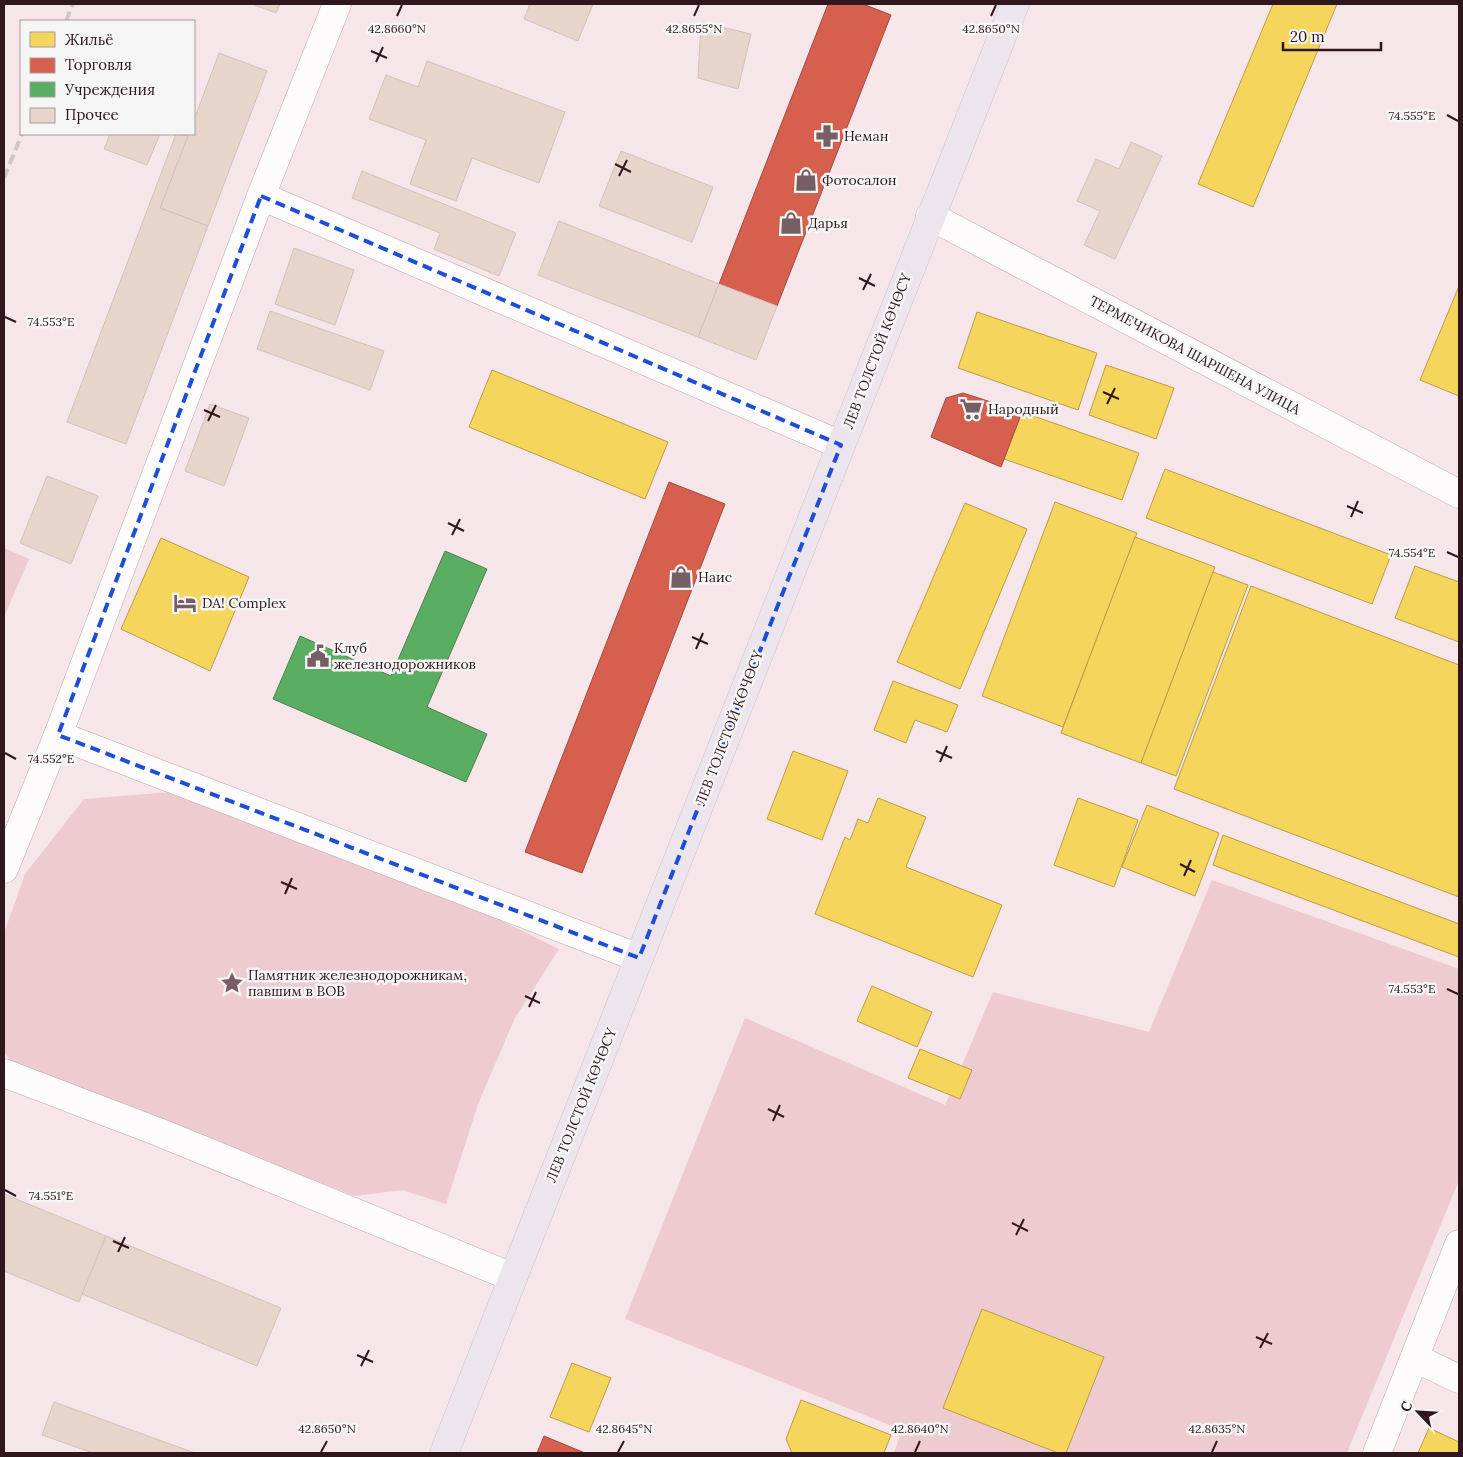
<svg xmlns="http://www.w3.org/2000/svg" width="1463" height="1457" font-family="Lora,serif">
	<rect width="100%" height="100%" fill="#f6e6e9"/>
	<!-- green -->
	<g fill="#eecad1">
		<polygon points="4,548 29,559 4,617"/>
		<polygon points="172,792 500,920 559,949 515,1018 478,1104 446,1204 402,1190 355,1196 13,1065 4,1052 4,933 25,874 84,799"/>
		<polygon points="1212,880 1459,969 1459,1180 1347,1453 894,1453 902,1430 625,1319 745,1018 945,1105 993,992 1149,1032"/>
	</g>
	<!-- homes -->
	<g fill="#f6d55c" stroke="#bb9c49">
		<polygon points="1273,4 1337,4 1253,207 1198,184"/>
		<polygon points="1459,286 1459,396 1420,380"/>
		<polygon points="977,312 1097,353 1078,410 958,368"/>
		<polygon points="1106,365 1174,388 1156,439 1089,415"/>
		<polygon points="492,370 668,442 645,499 469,427"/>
		<polygon points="1022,412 1139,453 1122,500 1004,459"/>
		<polygon points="1165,469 1391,555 1372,604 1146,518"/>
		<polygon points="1055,502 1137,533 1063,727 982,696"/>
		<polygon points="965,503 1027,529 960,689 897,662"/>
		<polygon points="1135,537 1215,567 1141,763 1061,733"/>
		<polygon points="161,538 249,577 210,671 121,629"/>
		<polygon points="1415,566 1459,582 1459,642 1395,618"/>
		<polygon points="1213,572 1248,585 1176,776 1141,763"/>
		<polygon points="1251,586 1459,665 1459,897 1174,789"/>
		<polygon points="893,681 958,705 947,732 915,720 906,743 874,730"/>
		<polygon points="793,751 848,771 822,840 767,819"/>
		<polygon points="878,798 926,817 906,867 1002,905 973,977 815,914 845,837 850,840 858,819 868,823"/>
		<polygon points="1078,798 1138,820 1114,887 1054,865"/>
		<polygon points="1147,805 1219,833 1195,896 1122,867"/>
		<polygon points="1223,835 1459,924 1459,957 1213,865"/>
		<polygon points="872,986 932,1012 917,1047 857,1021"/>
		<polygon points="920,1049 972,1070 960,1099 908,1078"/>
		<polygon points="982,1309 1104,1357 1066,1453 1058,1453 943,1408"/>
		<polygon points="572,1363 611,1378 589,1432 550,1417"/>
		<polygon points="801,1400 891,1435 884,1453 792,1453 786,1439"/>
		<polygon points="1429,1428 1459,1442 1459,1453 1418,1453"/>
	</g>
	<!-- shops -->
	<g fill="#d6604d" stroke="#a44a3f">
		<polygon points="828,4 863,4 891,15 777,306 719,284"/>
		<polygon points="963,393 1022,412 1001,467 931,437 946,398"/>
		<polygon points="669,482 725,504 582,873 525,852"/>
		<polygon points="544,1436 585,1453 537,1453"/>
	</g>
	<!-- public -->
	<polygon fill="#5aae61" stroke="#4d814d" points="445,551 487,569 427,707 487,734 466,782 273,699 300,636 391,676"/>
	<!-- building -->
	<g fill="#e7d5cc" stroke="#d2c2bb">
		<polygon points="252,4 280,4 276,13"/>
		<polygon points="530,4 593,4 578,41 524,19"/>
		<polygon points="701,22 751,34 738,89 698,78"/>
		<polygon points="219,53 267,71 208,226 160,208 188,134 194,134 194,120"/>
		<polygon points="427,61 565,112 539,183 472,158 456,201 410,184 426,140 369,119 386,75 418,87"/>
		<polygon points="110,134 160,134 147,165 104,149"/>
		<polygon points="176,134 188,136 160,208 208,226 126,444 67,422"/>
		<polygon points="1131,142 1162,156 1115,259 1084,245 1100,211 1077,201 1096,159 1119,169"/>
		<polygon points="621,151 713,187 692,242 599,206"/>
		<polygon points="362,171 516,233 499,276 434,249 440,233 352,198"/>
		<polygon points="559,221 719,284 698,337 538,275"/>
		<polygon points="294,248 354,270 335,325 275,304"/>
		<polygon points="719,284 777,306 756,360 698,337"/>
		<polygon points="270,311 384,351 370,390 257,349"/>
		<polygon points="210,404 249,418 224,486 185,471"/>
		<polygon points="47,476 98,496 71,564 20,543"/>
		<polygon points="4,1194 106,1236 79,1302 4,1271"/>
		<polygon points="106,1236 281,1308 257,1366 82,1294"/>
		<polygon points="54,1402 195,1453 93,1453 42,1435"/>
	</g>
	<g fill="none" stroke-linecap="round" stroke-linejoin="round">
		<defs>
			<g id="street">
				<polyline points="261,196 337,4"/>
				<polyline points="58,735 261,196 841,445"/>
				<polyline points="4,869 58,735 639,958"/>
				<polyline points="4,1073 161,1133 512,1277"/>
				<polyline points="1415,1358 1459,1379"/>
				<polyline points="1377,1453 1459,1244"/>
			</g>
			<polyline id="secondary" points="930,216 1459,494"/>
			<polyline id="primary" points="444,1453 1015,4"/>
		</defs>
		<!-- street casing -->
		<use href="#street" stroke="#bba8ab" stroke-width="29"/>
		<!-- secondary casing -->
		<use href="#secondary" stroke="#bba8ab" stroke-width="29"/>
		<!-- primary casing -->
		<use href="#primary" stroke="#cec3c5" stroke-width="29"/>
		<!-- street -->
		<use href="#street" stroke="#fefbfc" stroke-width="28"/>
		<!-- secondary -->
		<use href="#secondary" stroke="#fefbfc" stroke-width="28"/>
		<!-- primary -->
		<use href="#primary" stroke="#ece5ee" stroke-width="28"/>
		<!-- rail -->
		<g stroke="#ccc7c8" stroke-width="4" stroke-dasharray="10 5" stroke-linecap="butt">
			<polyline points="66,21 73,4"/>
			<polyline points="4,178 22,134"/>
		</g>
	</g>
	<!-- marked area -->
	<path fill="none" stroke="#1d4ed8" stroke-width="4" stroke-dasharray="10 6" stroke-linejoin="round" d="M261,196l580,249 -202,513 -581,-223z"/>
	<!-- ticks -->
	<path fill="none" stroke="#30171d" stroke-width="2" d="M397,16l5,-11M694,16l5,-11M991,16l5,-11M371,51l16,7M376,62l7,-15M1447,115l11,6M615,164l16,8M619,176l8,-16M859,278l16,8M863,290l8,-16M5,317l11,5M1103,392l16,7M1107,404l8,-16M204,410l16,7M208,421l8,-16M1347,506l16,7M1351,517l7,-16M448,523l16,8M452,535l8,-16M1447,552l11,5M692,637l16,7M696,649l7,-16M936,751l16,7M5,753l11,6M940,762l7,-16M1180,864l15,8M1184,876l7,-16M281,882l16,7M285,894l7,-16M1447,989l11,5M525,996l15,7M529,1007l7,-15M768,1109l16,8M773,1121l7,-16M5,1190l11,6M1012,1223l16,8M1016,1235l8,-16M113,1241l16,7M118,1252l7,-15M1256,1337l16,7M1260,1348l8,-15M357,1355l16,7M361,1366l8,-16M321,1452l6,-11M618,1452l6,-11M915,1452l5,-11M1212,1452l5,-11"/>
	<!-- icons -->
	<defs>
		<symbol id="pharmacy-bare" viewBox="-9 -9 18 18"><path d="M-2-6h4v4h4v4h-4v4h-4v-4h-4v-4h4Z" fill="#755f64" stroke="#f5f5f5" stroke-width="2.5" paint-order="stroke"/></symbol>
		<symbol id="shop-bare" viewBox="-9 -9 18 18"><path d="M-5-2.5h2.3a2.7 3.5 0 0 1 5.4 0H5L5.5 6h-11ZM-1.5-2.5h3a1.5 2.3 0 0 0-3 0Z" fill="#755f64" stroke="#f5f5f5" stroke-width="2.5" paint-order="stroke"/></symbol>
		<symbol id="supermarket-bare" viewBox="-9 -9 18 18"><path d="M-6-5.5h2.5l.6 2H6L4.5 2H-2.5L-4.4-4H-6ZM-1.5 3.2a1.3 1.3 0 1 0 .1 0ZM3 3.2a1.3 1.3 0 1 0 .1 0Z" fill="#755f64" stroke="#f5f5f5" stroke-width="2.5" paint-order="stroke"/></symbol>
		<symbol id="hotel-bare" viewBox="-9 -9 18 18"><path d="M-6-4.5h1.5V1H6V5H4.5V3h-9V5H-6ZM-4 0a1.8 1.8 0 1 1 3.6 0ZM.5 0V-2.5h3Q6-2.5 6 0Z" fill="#755f64" stroke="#f5f5f5" stroke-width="2.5" paint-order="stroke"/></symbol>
		<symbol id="civic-bare" viewBox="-9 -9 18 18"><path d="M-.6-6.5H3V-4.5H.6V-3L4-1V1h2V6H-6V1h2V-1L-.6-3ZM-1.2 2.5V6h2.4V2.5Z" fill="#755f64" stroke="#f5f5f5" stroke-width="2.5" paint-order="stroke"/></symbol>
		<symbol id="sight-bare" viewBox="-9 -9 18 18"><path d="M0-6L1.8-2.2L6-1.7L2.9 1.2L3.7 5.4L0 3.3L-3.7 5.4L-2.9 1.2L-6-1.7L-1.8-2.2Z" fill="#755f64" stroke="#f5f5f5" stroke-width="2.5" paint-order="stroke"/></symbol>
	</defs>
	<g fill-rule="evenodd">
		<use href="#pharmacy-bare" x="811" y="120" width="32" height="32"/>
		<use href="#shop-bare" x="790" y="164" width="32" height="32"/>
		<use href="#shop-bare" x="775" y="207" width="32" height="32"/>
		<use href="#supermarket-bare" x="955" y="393" width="32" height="32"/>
		<use href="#shop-bare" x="665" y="561" width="32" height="32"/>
		<use href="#hotel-bare" x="169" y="587" width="32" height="32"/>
		<use href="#civic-bare" x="302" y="640" width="32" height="32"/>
		<use href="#sight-bare" x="216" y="967" width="32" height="32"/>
	</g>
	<g text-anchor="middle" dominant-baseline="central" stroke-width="5" stroke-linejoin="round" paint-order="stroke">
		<!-- poi labels -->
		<g font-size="14" fill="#30171d" stroke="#f5f5f5" text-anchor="start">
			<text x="844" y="136">Неман</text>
			<text x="822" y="180">Фотосалон</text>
			<text x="808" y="223">Дарья</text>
			<text x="988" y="409">Народный</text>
			<text x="698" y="577">Наис</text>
			<text x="202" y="603">DA! Complex</text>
			<text x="334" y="648">Клуб<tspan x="334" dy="16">железнодорожников</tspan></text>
			<text x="248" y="975">Памятник железнодорожникам,<tspan x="248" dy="16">павшим в ВОВ</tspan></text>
		</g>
		<!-- street labels -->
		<g font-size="14" fill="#30171d" stroke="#f5f5f5">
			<text transform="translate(877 351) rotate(-69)">ЛЕВ ТОЛСТОЙ КӨЧӨСҮ</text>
			<text transform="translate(1195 355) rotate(28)">ТЕРМЕЧИКОВА ШАРШЕНА УЛИЦА</text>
			<text transform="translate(729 728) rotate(-69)">ЛЕВ ТОЛСТОЙ КӨЧӨСҮ</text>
			<text transform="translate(581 1105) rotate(-68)">ЛЕВ ТОЛСТОЙ КӨЧӨСҮ</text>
		</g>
	</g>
	<g font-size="12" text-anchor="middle" fill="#30171d" stroke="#f5f5f5" stroke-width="5" stroke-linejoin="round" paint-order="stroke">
		<text x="397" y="33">42.8660°N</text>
		<text x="694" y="33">42.8655°N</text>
		<text x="991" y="33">42.8650°N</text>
		<text x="1412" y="120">74.555°E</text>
		<text x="51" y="326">74.553°E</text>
		<text x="1412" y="557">74.554°E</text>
		<text x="51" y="763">74.552°E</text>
		<text x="1412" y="993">74.553°E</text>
		<text x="51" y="1200">74.551°E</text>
		<text x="327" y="1433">42.8650°N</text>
		<text x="624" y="1433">42.8645°N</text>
		<text x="920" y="1433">42.8640°N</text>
		<text x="1217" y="1433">42.8635°N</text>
	</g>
	<!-- border -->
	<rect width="1463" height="1457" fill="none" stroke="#30171d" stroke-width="10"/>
	<!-- legend -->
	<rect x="20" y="20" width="175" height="115" fill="#f5f5f5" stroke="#a69c9f"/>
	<rect x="30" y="32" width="25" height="15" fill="#f6d55c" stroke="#a69c9f"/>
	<text x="65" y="45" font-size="15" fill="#30171d">Жильё</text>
	<rect x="30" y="58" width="25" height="15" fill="#d6604d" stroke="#a69c9f"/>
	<text x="65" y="70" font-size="15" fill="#30171d">Торговля</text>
	<rect x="30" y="82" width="25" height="15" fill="#5aae61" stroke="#a69c9f"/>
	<text x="65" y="95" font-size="15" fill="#30171d">Учреждения</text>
	<rect x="30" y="108" width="25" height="15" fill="#e7d5cc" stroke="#a69c9f"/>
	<text x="65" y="120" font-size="15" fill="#30171d">Прочее</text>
	<!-- north arrow -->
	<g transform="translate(1418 1412) rotate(295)" stroke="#f5f5f5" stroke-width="4" paint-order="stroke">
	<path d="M0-4L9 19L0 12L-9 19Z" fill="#30171d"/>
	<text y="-8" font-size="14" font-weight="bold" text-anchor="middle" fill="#30171d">С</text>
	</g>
	<!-- scale -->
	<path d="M1283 42v8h98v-8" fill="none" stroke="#30171d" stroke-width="2.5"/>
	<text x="1290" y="42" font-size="15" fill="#30171d" stroke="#f5f5f5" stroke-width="4" paint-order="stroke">20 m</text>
</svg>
